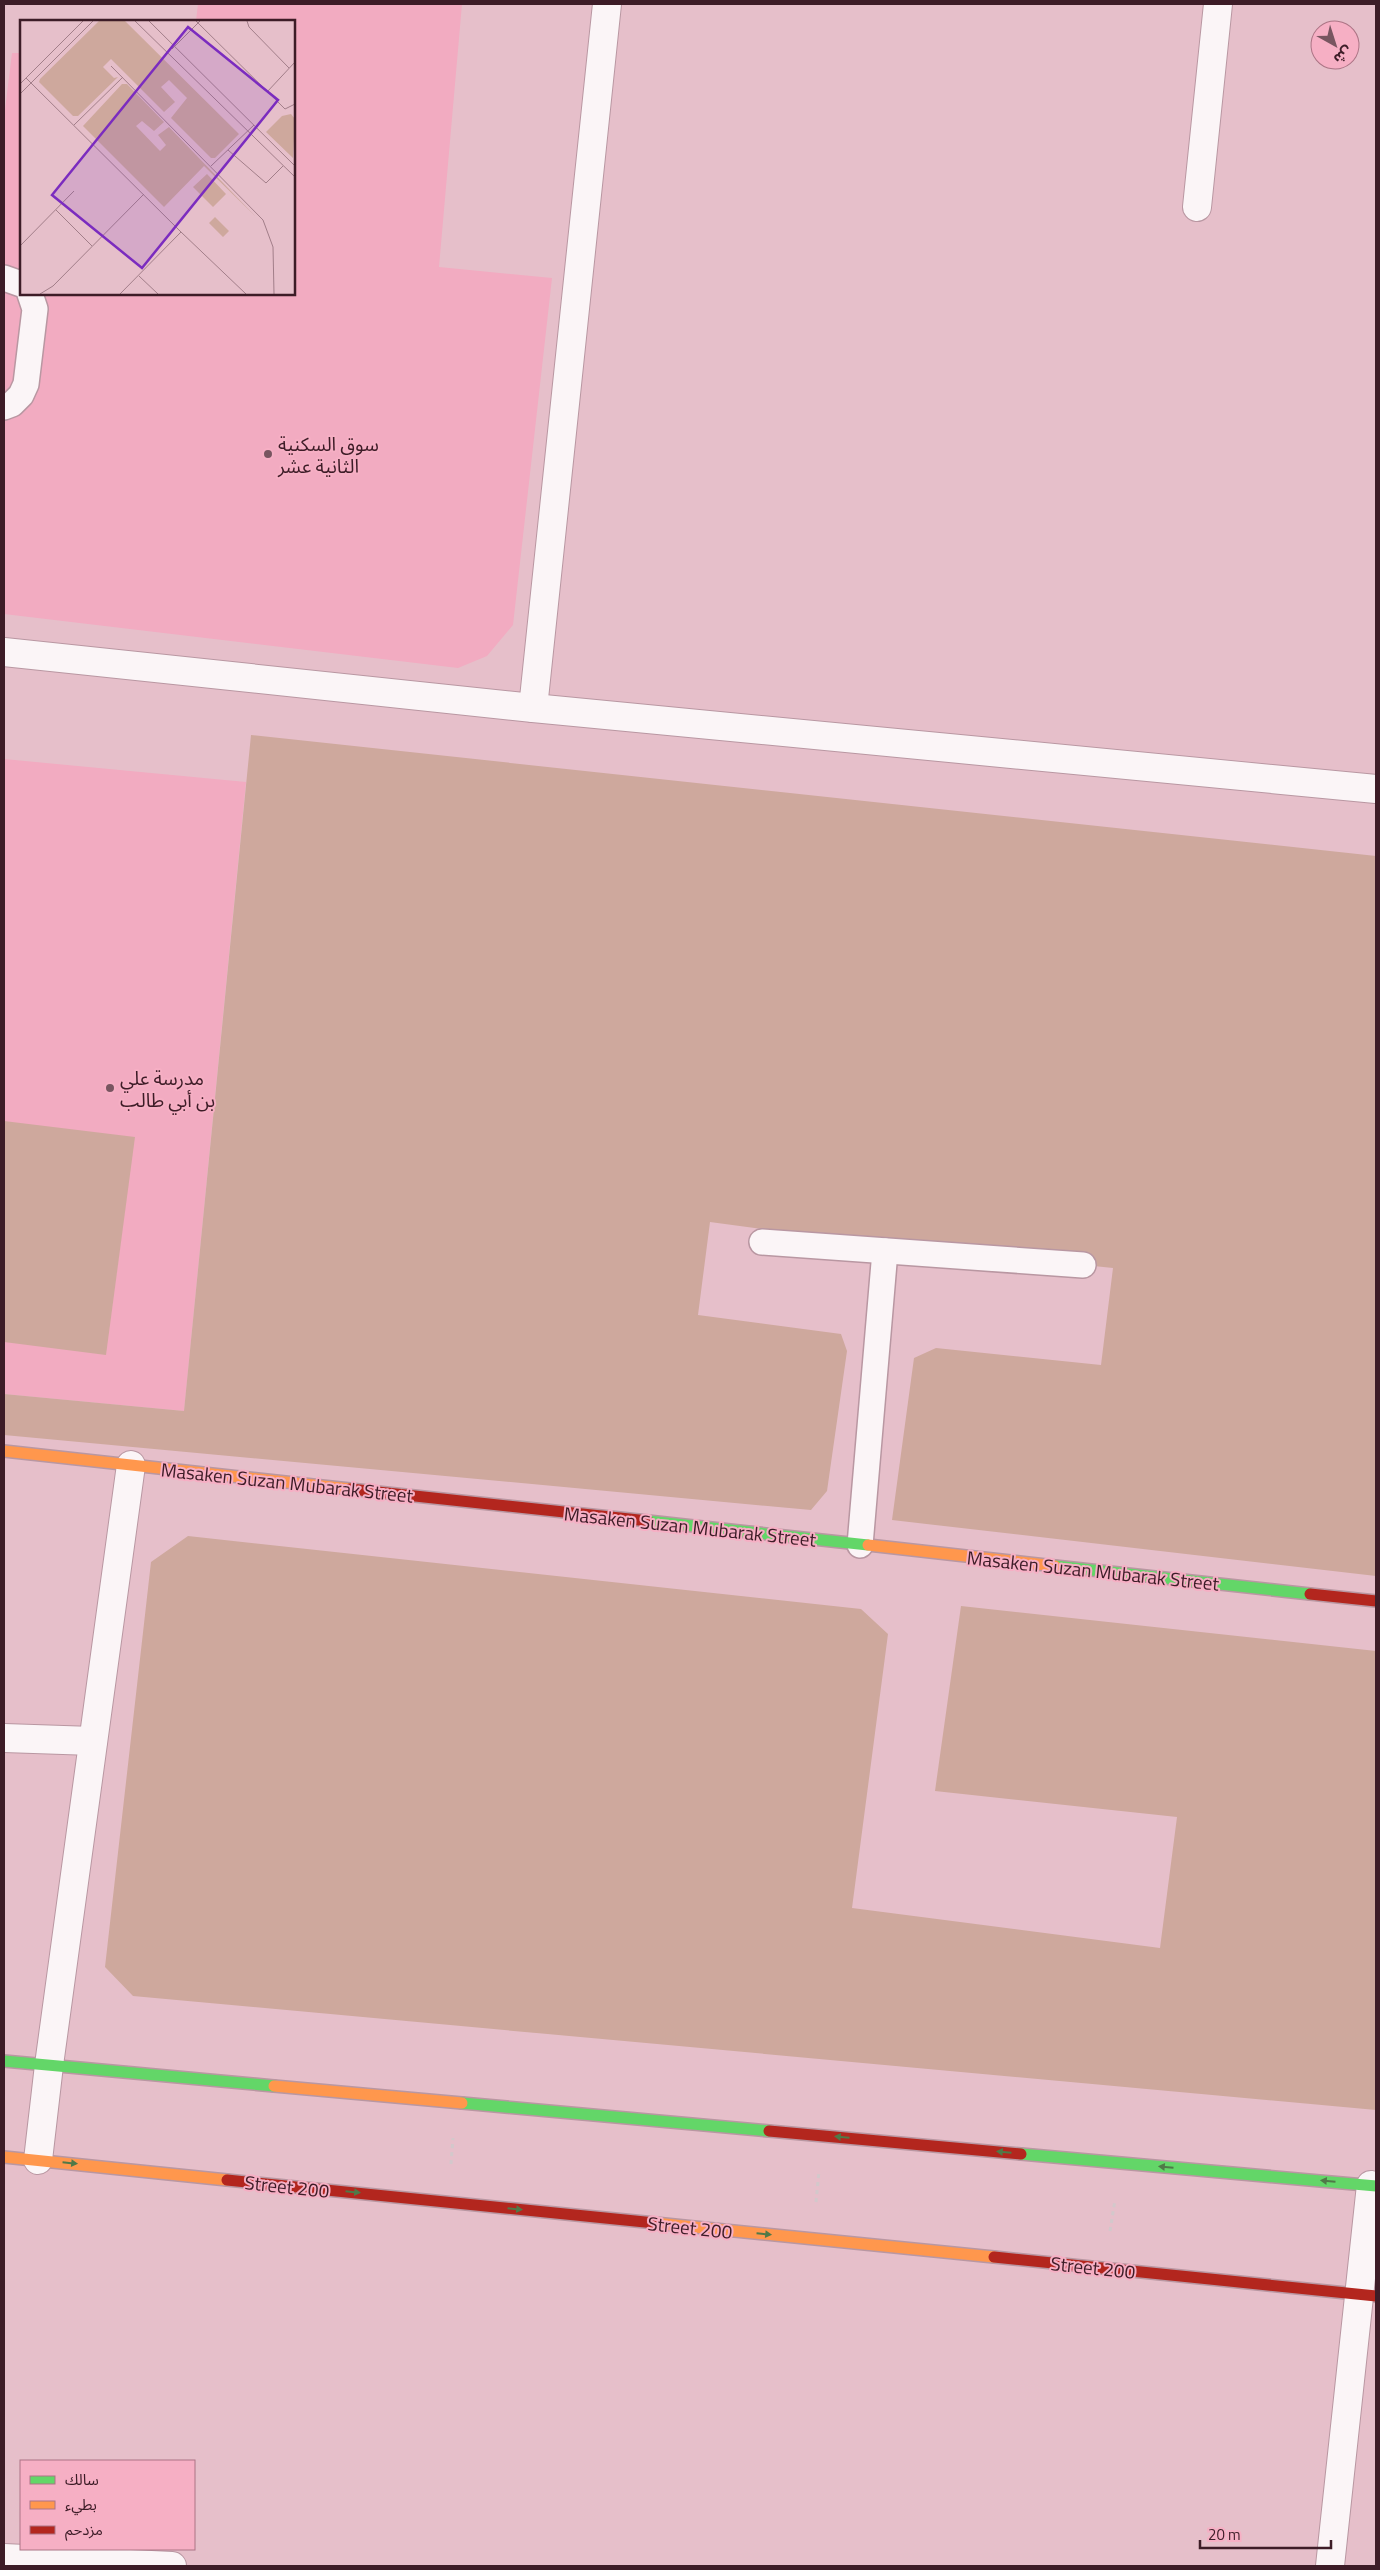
<svg xmlns="http://www.w3.org/2000/svg" width="1380" height="2570" font-family="'Titillium Web','Noto Sans Arabic',sans-serif">
	<rect width="100%" height="100%" fill="#e6bfca"/>
	<!-- built -->
	<g fill="#f2abc1">
		<polygon points="198,4 462,4 439,267 552,278 513,625 487,656 458,668 4,614 4,118 12,53 21,53 21,294 294,294 294,21 196,21"/>
		<polygon points="4,759 246,782 184,1411 4,1394"/>
	</g>
	<!-- green -->
	<g fill="#cea89d">
		<polygon points="251,735 1376,856 1376,1576 892,1520 914,1358 936,1348 1101,1365 1113,1268 853,1241 710,1222 698,1315 841,1334 847,1351 827,1491 811,1510 4,1435 4,1394 184,1411"/>
		<polygon points="4,1121 135,1137 106,1355 4,1342"/>
		<polygon points="188,1536 861,1609 888,1634 852,1908 1160,1948 1177,1817 935,1791 961,1606 1376,1651 1376,2110 133,1996 105,1967 151,1562"/>
	</g>
	<g fill="none" stroke-linecap="round" stroke-linejoin="round">
		<defs>
			<g id="lane">
				<polyline points="4,278 21,284"/>
				<polyline points="4,407 12,404 21,395 26,384 35,309 30,294"/>
				<polyline points="762,1242 1083,1265"/>
				<polyline points="860,1545 885,1251"/>
			</g>
			<g id="street">
				<polyline points="1197,207 1218,4"/>
				<polyline points="4,652 533,708 1376,789"/>
				<polyline points="533,708 607,4"/>
				<polyline points="4,1738 93,1741"/>
				<polyline points="38,2160 49,2065 131,1465"/>
				<polyline points="4,2558 172,2566"/>
				<polyline points="1330,2566 1371,2185"/>
			</g>
			<g id="fast">
				<polyline points="648,1521 868,1545"/>
				<polyline points="1055,1566 1310,1594"/>
				<polyline points="4,2061 274,2086"/>
				<polyline points="462,2103 769,2131"/>
				<polyline points="1021,2154 1376,2186"/>
			</g>
			<g id="slow">
				<polyline points="4,1451 350,1489"/>
				<polyline points="868,1545 1055,1566"/>
				<polyline points="274,2086 462,2103"/>
				<polyline points="4,2157 227,2180"/>
				<polyline points="655,2223 994,2257"/>
			</g>
			<g id="jam">
				<polyline points="350,1489 648,1521"/>
				<polyline points="1310,1594 1376,1601"/>
				<polyline points="769,2131 1021,2154"/>
				<polyline points="227,2180 655,2223"/>
				<polyline points="994,2257 1376,2296"/>
			</g>
		</defs>
		<!-- lane casing -->
		<use href="#lane" stroke="#b997a2" stroke-width="28"/>
		<!-- street casing -->
		<use href="#street" stroke="#b997a2" stroke-width="30"/>
		<!-- fast casing -->
		<use href="#fast" stroke="#b997a2" stroke-width="14"/>
		<!-- slow casing -->
		<use href="#slow" stroke="#b997a2" stroke-width="14"/>
		<!-- jam casing -->
		<use href="#jam" stroke="#b997a2" stroke-width="14"/>
		<!-- path -->
		<g stroke="#d3c8cb" stroke-width="3" stroke-dasharray="4 4" stroke-linecap="butt">
			<polyline points="451,2164 453,2138"/>
			<polyline points="816,2202 819,2171"/>
			<polyline points="1110,2231 1115,2200"/>
		</g>
		<!-- lane -->
		<use href="#lane" stroke="#fbf5f7" stroke-width="25"/>
		<!-- street -->
		<use href="#street" stroke="#fbf5f7" stroke-width="28"/>
		<!-- fast -->
		<use href="#fast" stroke="#63d668" stroke-width="11"/>
		<!-- slow -->
		<use href="#slow" stroke="#ff974d" stroke-width="11"/>
		<!-- jam -->
		<use href="#jam" stroke="#b3261e" stroke-width="11"/>
	</g>
	<!-- one-way arrows -->
	<defs><path id="oneway-solid" d="M-6-.8H1V-3.2L6.5 0L1 3.2V.8H-6Z" transform="scale(1.25)"/></defs>
	<g fill="#507948">
		<use href="#oneway-solid" transform="translate(842 2137) rotate(-175)"/>
		<use href="#oneway-solid" transform="translate(1004 2152) rotate(-175)"/>
		<use href="#oneway-solid" transform="translate(70 2163) rotate(6)"/>
		<use href="#oneway-solid" transform="translate(1166 2167) rotate(-175)"/>
		<use href="#oneway-solid" transform="translate(1328 2181) rotate(-175)"/>
		<use href="#oneway-solid" transform="translate(353 2192) rotate(6)"/>
		<use href="#oneway-solid" transform="translate(515 2209) rotate(6)"/>
		<use href="#oneway-solid" transform="translate(764 2234) rotate(6)"/>
	</g>
	<!-- markers -->
	<g fill="#785560" stroke="#f6afc4" stroke-width="2">
		<circle cx="268" cy="454" r="5"/>
		<circle cx="110" cy="1088" r="5"/>
	</g>
	<g text-anchor="middle" dominant-baseline="central" stroke-width="4" stroke-linejoin="round" paint-order="stroke">
		<!-- poi labels -->
		<g font-size="19" fill="#3d1c27" stroke="#f6afc4" text-anchor="start">
			<text x="278" y="443">سوق السكنية<tspan x="278" dy="22">الثانية عشر</tspan></text>
			<text x="120" y="1077">مدرسة علي<tspan x="120" dy="22">بن أبي طالب</tspan></text>
		</g>
		<!-- street labels -->
		<g font-size="19" fill="#3d1c27" stroke="#f6afc4">
			<text transform="translate(287 1482) rotate(6)">Masaken Suzan Mubarak Street</text>
			<text transform="translate(690 1526) rotate(6)">Masaken Suzan Mubarak Street</text>
			<text transform="translate(1093 1570) rotate(6)">Masaken Suzan Mubarak Street</text>
			<text transform="translate(287 2186) rotate(6)">Street 200</text>
			<text transform="translate(690 2227) rotate(6)">Street 200</text>
			<text transform="translate(1093 2267) rotate(6)">Street 200</text>
		</g>
	</g>
	<!-- overview -->
	<g transform="translate(20 20)">
		<rect width="275" height="275" fill="#e6bfca"/>
		<path d="M79,1h26l114,113 -24,24h-4l-40,-40 16,-20 -18,-18 -8,7 14,15 -11,10 -53,-53 -8,8 11,11 4,-1 -40,39h-5l-34,-34 1,-3zM102,64h5l37,38 -10,9 -12,-10 -6,5 24,25 6,-6 -8,-10 11,-8 87,90 -52,-51 -40,41 -81,-81zM271,94l4,5 -2,39 -27,-26 16,-16zM187,154l19,20 -13,13 -20,-20zM195,197l14,14 -6,6 -14,-14z" fill="#cea89d"/>
		<path fill="none" stroke="#a27e89" stroke-width="1" d="M115,1l160,156M129,1l146,145M176,1l89,88 10,-5M227,1l2,6 40,41M152,29l28,-28M91,46l152,154 10,27 1,47M6,58l155,154 -61,62M0,64l63,-63M247,72l28,-30M0,74l73,-73M54,105l49,-48M208,130l38,33 17,-17M191,146l43,-41M36,190l36,36M161,212l65,62M0,226l54,-55M119,256l19,18M20,274l13,-8 91,-92"/>
		<path fill="#7b2cbf" fill-opacity="0.15" stroke="#7b2cbf" stroke-width="2.5" d="M168,7l90,73 -136,168 -90,-73z"/>
		<rect width="275" height="275" fill="none" stroke="#3d1c27" stroke-width="2.5"/>
	</g>
	<!-- border -->
	<rect width="1380" height="2570" fill="none" stroke="#3d1c27" stroke-width="10"/>
	<!-- legend -->
	<rect x="20" y="2460" width="175" height="90" fill="#f6afc4" stroke="#ac7485"/>
	<rect x="30" y="2476" width="25" height="8" fill="#63d668" stroke="#ac7485"/>
	<text x="65" y="2485" font-size="15" fill="#3d1c27">سالك</text>
	<rect x="30" y="2501" width="25" height="8" fill="#ff974d" stroke="#ac7485"/>
	<text x="65" y="2510" font-size="15" fill="#3d1c27">بطيء</text>
	<rect x="30" y="2526" width="25" height="8" fill="#b3261e" stroke="#ac7485"/>
	<text x="65" y="2535" font-size="15" fill="#3d1c27">مزدحم</text>
	<!-- north arrow -->
	<g transform="translate(1335 45) rotate(141)"><circle r="24" fill="#f6afc4" stroke="#ac7485"/>
	<path d="M0-4L9 19L0 12L-9 19Z" fill="#785560"/>
	<text y="-8" font-size="14" font-weight="bold" text-anchor="middle" fill="#3d1c27">ش</text>
	</g>
	<!-- scale -->
	<path d="M1200 2540v8h131v-8" fill="none" stroke="#3d1c27" stroke-width="2.5"/>
	<text x="1208" y="2540" font-size="15" fill="#3d1c27" stroke="#f6afc4" stroke-width="4" paint-order="stroke">20 m</text>
</svg>
